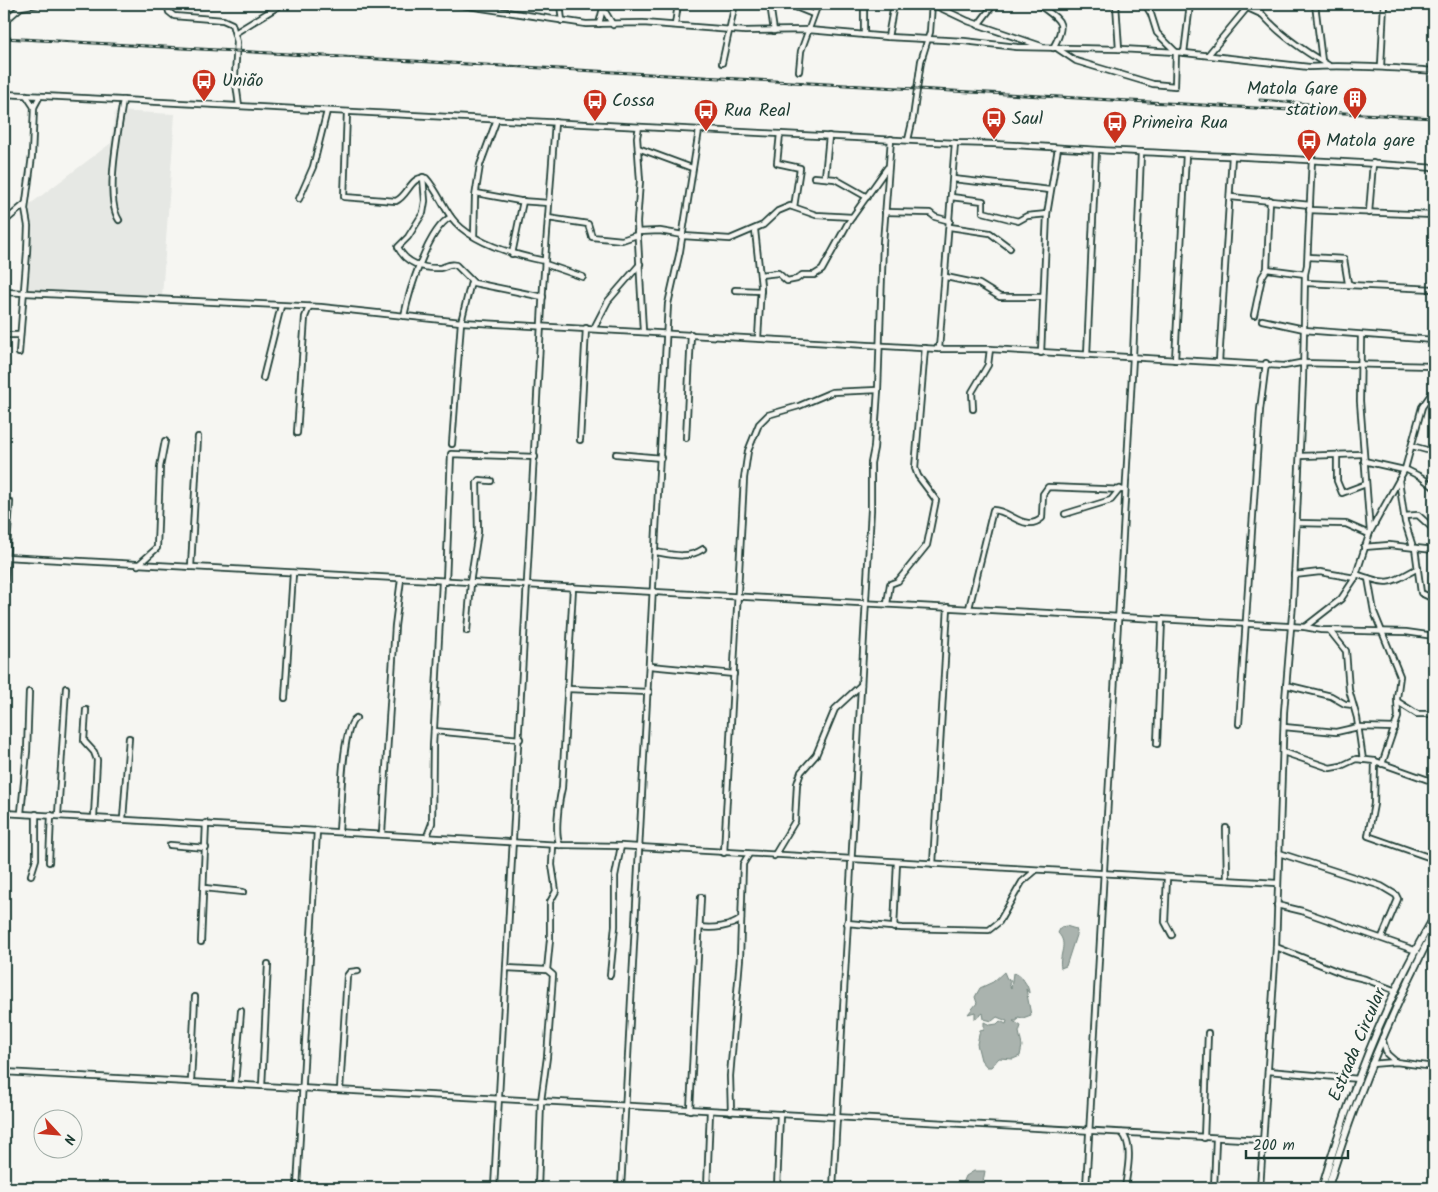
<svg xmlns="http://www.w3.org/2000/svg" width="1438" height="1192" font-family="Kalam,sans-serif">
	<rect width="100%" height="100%" fill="#f6f6f2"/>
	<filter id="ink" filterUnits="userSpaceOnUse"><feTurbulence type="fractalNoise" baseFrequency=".02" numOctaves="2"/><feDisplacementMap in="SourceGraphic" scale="10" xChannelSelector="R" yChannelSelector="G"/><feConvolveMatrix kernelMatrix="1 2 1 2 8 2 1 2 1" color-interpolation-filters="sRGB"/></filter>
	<g filter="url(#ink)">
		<!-- built -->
		<polygon fill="#e6e8e4" points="115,111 175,114 162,297 24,289 29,205 111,143"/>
		<!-- water -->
		<g fill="#aab3ae" stroke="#72847d">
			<path d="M1066,926l10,3 1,3 -11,34 -5,2c-3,-13 8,-24 -3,-35l3,-6z"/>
			<path d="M1004,972l3,7 4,1 -2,4 2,4 2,-15c8,1 16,13 16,20l-3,-4 5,26 -8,3 -5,-1 -1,4h-4l8,5 -2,6 3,14 -2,10 -7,3 -14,-1 -8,9h-4l-6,-7 -4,-16 3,-14 4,-1v-7l6,3 7,-1 3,-3 6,3 1,-3 -10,-4 -5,4 -8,-2 -1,-6 -8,6v-7l-7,2 9,-11 -2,-6 5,-9 13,-6z"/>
			<polygon points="974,1171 985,1171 983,1182 987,1188 955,1188 957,1182 963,1183 966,1176"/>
		</g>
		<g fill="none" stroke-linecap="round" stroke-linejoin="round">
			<defs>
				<g id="minor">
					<polyline points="167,4 169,12 174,16 223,20 232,24 237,42 235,76 239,106"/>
					<path d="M455,4l131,20 57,-1 102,8 64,-1 79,7 76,4 53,6 104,2 55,3 133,15c42,-2 83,1 125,4"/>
					<polyline points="560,4 562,21"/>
					<polyline points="770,4 774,31"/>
					<polyline points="788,4 813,14"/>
					<polyline points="932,4 968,21 1041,46"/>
					<path d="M1038,4c22,17 30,17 15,44"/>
					<polyline points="1046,4 1061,4"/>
					<polyline points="1116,4 1119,49"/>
					<polyline points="1239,4 1261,14"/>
					<path d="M1254,4c17,24 48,46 74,61"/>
					<polyline points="1315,4 1322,61"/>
					<polyline points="604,10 613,25"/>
					<polyline points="4,22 21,7 38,4"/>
					<polyline points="599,24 604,4"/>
					<polyline points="675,25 678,4"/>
					<polyline points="978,25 994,4"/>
					<polyline points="235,33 282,4"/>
					<polyline points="864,35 864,4"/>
					<polyline points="888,37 894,4"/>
					<polyline points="1058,49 1076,61 1153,84 1175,86 1176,52 1157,33 1151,14 1145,4"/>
					<polyline points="1184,53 1190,4"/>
					<polyline points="1208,55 1246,9"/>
					<polyline points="722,63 735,4"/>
					<polyline points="1381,66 1384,4"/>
					<polyline points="799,71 801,51 818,4"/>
					<path d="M4,94l951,49c55,0 109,6 164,8 105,5 210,9 315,17"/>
					<polyline points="26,95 34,107"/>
					<path d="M347,112l-3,85 52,4c13,-6 14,-25 30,-23 10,11 16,26 25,39 19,26 64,38 94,44"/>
					<polyline points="4,115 6,94"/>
					<polyline points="639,127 637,137 640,181 637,222 643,331"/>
					<polyline points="780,134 777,163 800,168 794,207"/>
					<polyline points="908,140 913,118 921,61 930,32 932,4"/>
					<polyline points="638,148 692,168"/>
					<path d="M423,177l2,24 -2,12 -15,24 -10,10c7,16 25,22 42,21 6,-1 9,-5 16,-3l18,18 69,14"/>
					<polyline points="814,177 835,179 867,197"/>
					<polyline points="825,177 829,136"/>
					<polyline points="953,179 1050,190"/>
					<polyline points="476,193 520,201 549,203"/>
					<polyline points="951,197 983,201 983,212 1018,221 1027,216 1047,214"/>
					<polyline points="1231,197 1310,205"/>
					<polyline points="299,199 313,167 327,111"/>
					<polyline points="1309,210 1434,215"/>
					<polyline points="885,212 930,213 935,217 950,221"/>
					<polyline points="1369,213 1373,163"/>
					<polyline points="548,218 588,224 592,237 622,240 637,235"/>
					<path d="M119,220c-15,-22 0,-92 4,-120"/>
					<polyline points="4,222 25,204"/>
					<polyline points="950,227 990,233 1010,248"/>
					<polyline points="755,230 761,286 758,338"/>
					<polyline points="637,232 660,231 683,235"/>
					<polyline points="474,236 475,197 480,165 497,119"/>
					<polyline points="683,236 730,239 763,225 778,211 790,206 816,215 852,217"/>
					<polyline points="512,254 523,201"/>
					<polyline points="1308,257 1344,259 1348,283 1352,285"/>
					<polyline points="545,264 583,277"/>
					<polyline points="1267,269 1305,274"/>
					<polyline points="760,275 778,273 787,281 797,279 802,275 814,275 822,270 848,223 887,168"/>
					<polyline points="946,277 979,284 1000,297 1043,297"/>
					<polyline points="1306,283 1434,289"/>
					<polyline points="735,290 761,291"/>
					<polyline points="4,292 321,307 461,322 939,349 990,349 1284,366 1300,363 1434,366"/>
					<polyline points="1254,315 1262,277 1267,269 1270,200"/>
					<path d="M404,316c5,-24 24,-88 47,-99"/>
					<polyline points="1262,320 1304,329"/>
					<polyline points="594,328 608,301 640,264"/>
					<polyline points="1304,330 1434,340"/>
					<polyline points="4,335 20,335"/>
					<polyline points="1361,336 1360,401 1370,532"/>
					<polyline points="939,349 955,143"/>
					<polyline points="19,353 27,252 28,226 25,209 32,156 34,107 40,96"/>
					<polyline points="1041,353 1047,214 1058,148"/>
					<polyline points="1087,355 1096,150"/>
					<polyline points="1175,360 1186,154"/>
					<polyline points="1219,362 1232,156"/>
					<polyline points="263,378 281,306"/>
					<polyline points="973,409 972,392 988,365 990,349"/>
					<polyline points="297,433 305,317 309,307"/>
					<polyline points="686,438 691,334"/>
					<polyline points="580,440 586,328"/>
					<polyline points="452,444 461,322 471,282"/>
					<polyline points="1412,446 1434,452"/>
					<polyline points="616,454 661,458"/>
					<polyline points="1337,455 1337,481 1342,493 1366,484"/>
					<polyline points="1300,456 1363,454"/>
					<polyline points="1364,461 1404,470"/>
					<polyline points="1405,469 1421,477 1434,487"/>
					<polyline points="1399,480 1405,522 1413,547"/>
					<polyline points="1065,514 1111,500 1120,489"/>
					<polyline points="1404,516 1418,515 1430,526 1434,522"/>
					<polyline points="1297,523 1346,524 1369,534"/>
					<polyline points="1364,547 1389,545 1434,550"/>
					<polyline points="1415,548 1421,593 1434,599"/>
					<path d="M656,552c17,3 32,7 47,-3"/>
					<polyline points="6,557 1305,627 1341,599 1355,578 1370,532 1405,469 1422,407 1434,390"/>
					<polyline points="138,565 157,548 160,467 165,441"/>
					<polyline points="191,567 198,437"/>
					<path d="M1356,574c33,12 33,10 62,-6"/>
					<polyline points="1294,575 1320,572 1355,578"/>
					<polyline points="1368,578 1374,612 1400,676 1397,698 1398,717 1382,764"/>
					<polyline points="446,582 451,454 535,457"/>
					<polyline points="470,583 478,532 477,483 479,480 491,481"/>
					<polyline points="4,593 10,502"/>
					<polyline points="1432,598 1434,605"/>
					<polyline points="887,604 890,584 898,581 927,545 936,500 918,476 915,468 925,348"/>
					<path d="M969,608l24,-98c17,0 32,23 49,8l1,-24 5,-7 77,3"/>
					<polyline points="1305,627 1321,630 1406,632 1434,636"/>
					<polyline points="467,631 471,583"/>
					<polyline points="1330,631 1346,651 1349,690 1357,718 1363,760"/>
					<polyline points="650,666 734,674"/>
					<polyline points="1286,685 1331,696 1345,704 1353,705"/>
					<polyline points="567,689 649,692"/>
					<polyline points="285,698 293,573"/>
					<polyline points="1398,702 1417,714 1434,714"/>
					<polyline points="86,710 84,741 94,752 97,760 94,817"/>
					<polyline points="1239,724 1260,410 1266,363"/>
					<polyline points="1284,727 1336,732 1358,727 1395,728"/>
					<polyline points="434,731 520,739"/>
					<polyline points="1157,744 1162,619"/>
					<polyline points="1283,752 1330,768 1341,766 1356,759 1375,761 1434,782"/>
					<polyline points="1375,761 1374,804 1368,836 1434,859"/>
					<polyline points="4,813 560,845 621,846 1277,883"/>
					<polyline points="21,813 27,751 29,692"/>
					<polyline points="58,815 66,688"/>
					<polyline points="123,819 129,738"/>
					<polyline points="1226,828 1227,880"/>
					<path d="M339,831c2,-20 2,-105 17,-113"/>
					<polyline points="382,833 395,626 401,579"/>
					<polyline points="427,836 432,823 433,746 442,582"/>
					<polyline points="170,845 206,848"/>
					<path d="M560,845c-6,-10 -1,-45 2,-57l11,-201"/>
					<polyline points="724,853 744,478 748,451 759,424 768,415 799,406 832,392 878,390"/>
					<polyline points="1279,853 1381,886 1396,895 1398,899 1382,937"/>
					<polyline points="774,856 795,821 797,784 801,772 816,755 835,709 861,685"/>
					<polyline points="49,862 51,815"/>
					<polyline points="933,864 948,607"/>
					<polyline points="31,875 36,859 36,814"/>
					<polyline points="1167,878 1165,922 1172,935"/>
					<polyline points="204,888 243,892"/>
					<polyline points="1277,905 1302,911 1417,951"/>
					<polyline points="847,923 902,928 989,930 999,922 1022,882 1035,871"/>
					<path d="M700,927c12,2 31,0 41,-8"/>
					<polyline points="894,928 897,862"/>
					<polyline points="201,942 206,823"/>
					<polyline points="1276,947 1344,974 1365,979 1396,991"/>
					<polyline points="506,968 547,970 553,975 547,1057 541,1101 538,1188"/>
					<polyline points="547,970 550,940 550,902 556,891 552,865 553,845"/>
					<polyline points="610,975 615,926 615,876 621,846"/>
					<polyline points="1382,1038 1387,1054 1395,1061"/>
					<polyline points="1371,1064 1396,1062 1434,1067"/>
					<polyline points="1268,1071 1359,1079"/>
					<polyline points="4,1072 1262,1140"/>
					<polyline points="191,1082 195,997"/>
					<polyline points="235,1084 241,1011"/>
					<polyline points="262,1086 268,964"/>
					<polyline points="340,1090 347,976 350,972 358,971"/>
					<polyline points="690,1110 701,897"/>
					<polyline points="731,1112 730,1076 740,958 743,864 749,854"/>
					<path d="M1122,1133c12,12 5,39 3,55"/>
					<polyline points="1204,1138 1208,1033"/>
					<polyline points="297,1188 317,830"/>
					<polyline points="494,1188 543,287 555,122"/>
					<polyline points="621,1188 668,304 680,251 699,130"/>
					<polyline points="707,1188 710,1111"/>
					<polyline points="777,1188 780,1114"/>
					<polyline points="833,1188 871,510 871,463 874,448 878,390 883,243 891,139"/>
					<polyline points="1086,1188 1133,357 1141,152"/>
					<polyline points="1214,1188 1216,1139"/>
					<polyline points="1260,1188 1276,947 1284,712 1293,603 1303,379 1305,274 1307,265 1312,159"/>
				</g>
				<g id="major">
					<path d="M1322,1188c27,-93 63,-187 112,-271"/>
					<path d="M1328,1188c27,-90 63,-175 106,-259"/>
				</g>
			</defs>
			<!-- minor casing -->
			<use href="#minor" stroke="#1f3d34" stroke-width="8"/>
			<!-- major casing -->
			<use href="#major" stroke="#1f3d34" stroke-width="9"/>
			<!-- minor -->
			<use href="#minor" stroke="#f6f6f2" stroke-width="4.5"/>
			<!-- major -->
			<use href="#major" stroke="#f6f6f2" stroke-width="5.5"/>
			<defs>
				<g id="rail">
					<polyline points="4,38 1434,118"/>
					<polyline points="1260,100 1308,104"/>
				</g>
			</defs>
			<!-- rail casing -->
			<use href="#rail" stroke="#1f3d34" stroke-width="3"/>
			<!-- rail -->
			<use href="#rail" stroke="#f6f6f2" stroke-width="1" stroke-dasharray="4" stroke-linecap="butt"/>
		</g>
	</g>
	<!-- icons -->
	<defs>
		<symbol id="bus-pin" viewBox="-11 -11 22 30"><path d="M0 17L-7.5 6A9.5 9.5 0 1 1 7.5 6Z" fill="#c8321e" stroke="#f6f6f2"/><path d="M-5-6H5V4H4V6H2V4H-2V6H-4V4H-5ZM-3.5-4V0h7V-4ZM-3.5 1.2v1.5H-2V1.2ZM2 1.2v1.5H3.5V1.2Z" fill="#fff"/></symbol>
		<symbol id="building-pin" viewBox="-11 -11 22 30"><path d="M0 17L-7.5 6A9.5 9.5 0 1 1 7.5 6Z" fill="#c8321e" stroke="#f6f6f2"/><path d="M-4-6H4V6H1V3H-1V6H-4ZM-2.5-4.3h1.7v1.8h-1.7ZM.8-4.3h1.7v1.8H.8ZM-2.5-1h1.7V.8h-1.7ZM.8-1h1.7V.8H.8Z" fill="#fff"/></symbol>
	</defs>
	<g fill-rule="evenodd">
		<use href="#bus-pin" x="190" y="67" width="28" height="38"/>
		<use href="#building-pin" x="1341" y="85" width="28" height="38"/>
		<use href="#bus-pin" x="581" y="87" width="28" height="38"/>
		<use href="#bus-pin" x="692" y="97" width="28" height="38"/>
		<use href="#bus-pin" x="980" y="105" width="28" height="38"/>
		<use href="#bus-pin" x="1101" y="109" width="28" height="38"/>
		<use href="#bus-pin" x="1295" y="127" width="28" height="38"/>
	</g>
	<g text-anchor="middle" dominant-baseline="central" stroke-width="5" stroke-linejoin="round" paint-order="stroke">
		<!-- poi labels -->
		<g font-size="18" fill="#1f3d34" stroke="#f6f6f2" text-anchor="start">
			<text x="222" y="81">União</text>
			<text x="1338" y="89" text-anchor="end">Matola Gare<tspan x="1338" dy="21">station</tspan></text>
			<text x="612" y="101">Cossa</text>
			<text x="724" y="111">Rua Real</text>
			<text x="1012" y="119">Saul</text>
			<text x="1132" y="123">Primeira Rua</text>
			<text x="1326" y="141">Matola gare</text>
		</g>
		<!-- street labels -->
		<g font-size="18" fill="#1f3d34" stroke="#f6f6f2">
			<text transform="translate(1358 1045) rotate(-67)">Estrada Circular</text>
		</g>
	</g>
	<!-- margin -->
	<rect width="1438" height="1192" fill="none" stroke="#f6f6f2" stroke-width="20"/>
	<rect x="10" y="10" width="1418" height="1172" fill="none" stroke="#1f3d34" stroke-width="2" filter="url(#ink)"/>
	<!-- north arrow -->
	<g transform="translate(58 1134) rotate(116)"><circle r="24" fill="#f6f6f2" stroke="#a0aca6"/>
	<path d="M0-4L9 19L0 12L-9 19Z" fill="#c8321e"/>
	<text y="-8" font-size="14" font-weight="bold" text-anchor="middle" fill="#1f3d34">N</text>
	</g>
	<!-- scale -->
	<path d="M1246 1150v8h102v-8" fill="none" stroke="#1f3d34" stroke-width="2.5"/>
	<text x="1253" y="1150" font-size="15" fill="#1f3d34" stroke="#f6f6f2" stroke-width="4" paint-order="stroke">200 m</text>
</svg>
